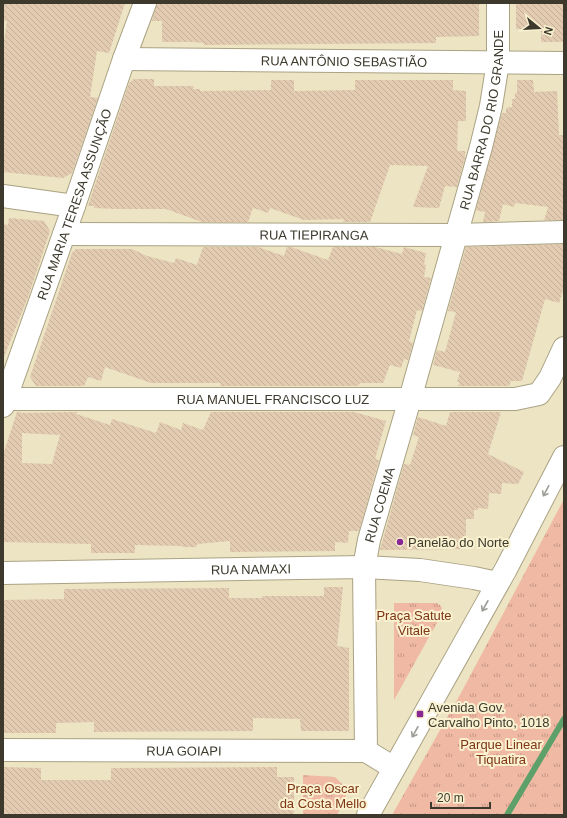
<svg xmlns="http://www.w3.org/2000/svg" width="567" height="818" font-family="Helvetica,sans-serif">
	<defs>
		<pattern id="park-tufts" width="24" height="20" patternUnits="userSpaceOnUse"><rect width="24" height="20" fill="#f0b9a3"/><path d="M3 7l-1-3M5 7V3M7 7l1-3M15 17l-1-3M17 17v-4M19 17l1-3" fill="none" stroke="#c49785"/></pattern>
		<pattern id="building-back-hatch" width="6" height="6" patternUnits="userSpaceOnUse"><rect width="6" height="6" fill="#e3cbb1"/><path d="M-1 5l2 2M0 0l6 6M5-1l2 2" fill="none" stroke="#c4af99"/></pattern>
	</defs>
	<rect width="100%" height="100%" fill="#ece4c3"/>
	<!-- park -->
	<g fill="url(#park-tufts)">
		<polygon points="564,499 564,815 392,815 461,693"/>
		<polygon points="394,603 437,603 441,606 443,612 394,700"/>
		<polygon points="303,775 335,777 344,786 346,797 337,815 303,815"/>
	</g>
	<g fill="none" stroke-linecap="round" stroke-linejoin="round">
		<!-- stream -->
		<polyline stroke="#5da069" stroke-width="6" points="507,815 564,719"/>
	</g>
	<!-- building -->
	<g fill="url(#building-back-hatch)" fill-rule="evenodd">
		<polygon points="3,3 125,3 109,53 97,51 90,97 98,98 72,173 63,178 3,172 3,48 7,21 3,21"/>
		<polygon points="157,3 479,3 479,36 436,37 436,43 204,45 204,43 193,42 162,42 162,21 152,21"/>
		<polygon points="518,3 564,3 564,42 541,42 541,29 516,29 516,4"/>
		<polygon points="134,79 154,79 154,86 194,86 193,89 200,89 200,91 271,90 271,80 294,80 294,91 355,90 355,80 453,80 453,90 466,91 466,121 458,121 457,151 465,151 465,158 457,187 445,186 439,208 413,207 428,166 390,165 370,222 343,222 344,219 304,220 270,208 268,213 253,208 248,222 202,222 166,209 117,209 94,208 94,206 88,206 129,83"/>
		<polygon points="517,80 533,80 534,92 557,91 559,135 564,135 564,220 544,220 548,207 515,203 514,207 503,204 499,221 483,222 485,212 476,210 502,113 506,113 506,108 512,107 512,99 515,99 515,93 517,93"/>
		<polygon points="9,218 44,221 50,231 28,297 4,357 3,357 3,224 8,225"/>
		<polygon points="564,244 564,287 559,303 545,299 522,381 511,381 509,386 458,386 460,382 457,382 460,372 433,365 437,350 445,352 456,312 448,311 466,247"/>
		<polygon points="203,247 258,247 284,256 287,247 291,247 328,260 333,247 375,247 402,254 404,247 426,253 424,264 426,265 424,277 431,278 422,311 417,310 409,341 413,343 408,360 404,359 401,368 390,365 383,383 360,383 358,386 220,386 221,383 151,383 105,367 101,381 88,377 84,386 36,386 30,377 72,253 76,249 132,249 147,256 174,263 176,258 197,265"/>
		<path d="M17,412h4v1l56,-1 -1,2 34,11 2,-6 44,14 4,-11 21,8 2,-7 20,7 8,-18h143l32,9 -11,38 4,1 -20,71h-10l-1,12 -13,-1v9l-105,1v-11l-33,3 -1,3h-14v-1l-47,-1v8h-44v-9l-88,-2v-87zM22,433l38,2 -8,29 -30,-1z"/>
		<polygon points="450,412 501,412 488,454 524,472 518,484 502,483 501,494 489,493 488,509 478,508 478,510 474,510 474,519 466,519 466,549 380,550 404,464 410,465 419,437 413,435 418,417 446,426"/>
		<polygon points="324,587 343,587 337,646 349,648 349,731 301,731 300,719 253,718 253,731 94,732 94,722 56,723 56,733 3,733 3,600 64,599 64,589 229,588 229,598 262,598 262,596 324,596"/>
		<polygon points="3,767 41,768 41,780 111,780 111,768 277,767 277,777 294,777 294,815 3,815"/>
	</g>
	<g fill="none" stroke-linecap="round" stroke-linejoin="round">
		<defs>
			<g id="minor">
				<path id="s1" d="M124,59l440,4"/>
				<polyline points="3,196 74,206"/>
				<path id="s2" d="M64,234l392,1 108,-3"/>
				<path id="s3" d="M6,399h509l24,-5 11,-16 14,-30"/>
				<path id="s4" d="M3,573l361,-6 56,3 54,8 23,5"/>
				<path id="s5" d="M3,750l363,1"/>
				<path id="s6" d="M394,768l-28,-17 -2,-184 5,-27 41,-141 71,-252 10,-41 7,-44v-59"/>
			</g>
			<g id="tertiary">
				<path id="s7" d="M3,406l71,-200 50,-147 21,-56"/>
			</g>
			<polyline id="primary" points="368,815 506,569 564,457"/>
		</defs>
		<!-- minor casing -->
		<use href="#minor" stroke="#aaa283" stroke-width="24"/>
		<!-- tertiary casing -->
		<use href="#tertiary" stroke="#aaa283" stroke-width="24"/>
		<!-- primary casing -->
		<use href="#primary" stroke="#aaa283" stroke-width="24"/>
		<!-- minor -->
		<use href="#minor" stroke="#fff" stroke-width="22"/>
		<!-- tertiary -->
		<use href="#tertiary" stroke="#fff" stroke-width="22"/>
		<!-- primary -->
		<use href="#primary" stroke="#fff" stroke-width="22"/>
	</g>
	<!-- one-way arrows -->
	<defs><path id="oneway-shaft" d="M-6 0H5M1.5-3L5.5 0L1.5 3" fill="none" stroke-width="1.6" stroke-linecap="round" stroke-linejoin="round"/></defs>
	<g stroke="#9e9c96">
		<use href="#oneway-shaft" transform="translate(546 491) rotate(118)"/>
		<use href="#oneway-shaft" transform="translate(485 606) rotate(119)"/>
		<use href="#oneway-shaft" transform="translate(415 732) rotate(119)"/>
	</g>
	<!-- markers -->
	<g fill="#882993" stroke="#f9f1d0" stroke-width="1.5">
		<circle cx="400" cy="542" r="4"/>
		<rect x="416" y="710" width="8" height="8" rx="2"/>
	</g>
	<g text-anchor="middle" dominant-baseline="central" stroke-width="4" stroke-linejoin="round" paint-order="stroke">
		<!-- street labels -->
		<g font-size="13" fill="#3d3a2d" stroke="#f9f1d0">
			<text stroke="none"><textPath href="#s1" startOffset="220">RUA ANTÔNIO SEBASTIÃO</textPath></text>
			<text stroke="none"><textPath href="#s6" startOffset="680">RUA BARRA DO RIO GRANDE</textPath></text>
			<text stroke="none"><textPath href="#s7" startOffset="214">RUA MARIA TERESA ASSUNÇÃO</textPath></text>
			<text stroke="none"><textPath href="#s2" startOffset="250">RUA TIEPIRANGA</textPath></text>
			<text stroke="none"><textPath href="#s3" startOffset="267">RUA MANUEL FRANCISCO LUZ</textPath></text>
			<text stroke="none"><textPath href="#s6" startOffset="281">RUA COEMA</textPath></text>
			<text stroke="none"><textPath href="#s4" startOffset="248">RUA NAMAXI</textPath></text>
			<text stroke="none"><textPath href="#s5" startOffset="181">RUA GOIAPI</textPath></text>
		</g>
		<!-- poi labels -->
		<g font-size="13" fill="#3d3a2d" stroke="#f9f1d0" text-anchor="start">
			<text x="408" y="542">Panelão do Norte</text>
			<text x="428" y="707">Avenida Gov.<tspan x="428" dy="15">Carvalho Pinto, 1018</tspan></text>
		</g>
		<!-- park labels -->
		<g font-size="13" fill="#7e3615" stroke="#f9f1d0">
			<text x="414" y="615">Praça Satute<tspan x="414" dy="15">Vitale</tspan></text>
			<text x="501" y="744">Parque Linear<tspan x="501" dy="15">Tiquatira</tspan></text>
			<text x="323" y="788">Praça Oscar<tspan x="323" dy="15">da Costa Mello</tspan></text>
		</g>
	</g>
	<!-- border -->
	<rect width="567" height="818" fill="none" stroke="#3d3a2d" stroke-width="8"/>
	<!-- north arrow -->
	<g transform="translate(539 28) rotate(108)" stroke="#f9f1d0" stroke-width="3" paint-order="stroke">
	<path d="M0-3L7 15L0 10L-7 15Z" fill="#3d3a2d"/>
	<text y="-6" font-size="11" font-weight="bold" text-anchor="middle" fill="#3d3a2d">N</text>
	</g>
	<!-- scale -->
	<path d="M431 802v6h59v-6" fill="none" stroke="#3d3a2d" stroke-width="2"/>
	<text x="437" y="802" font-size="12" fill="#3d3a2d" stroke="#f9f1d0" stroke-width="3" paint-order="stroke">20 m</text>
</svg>
